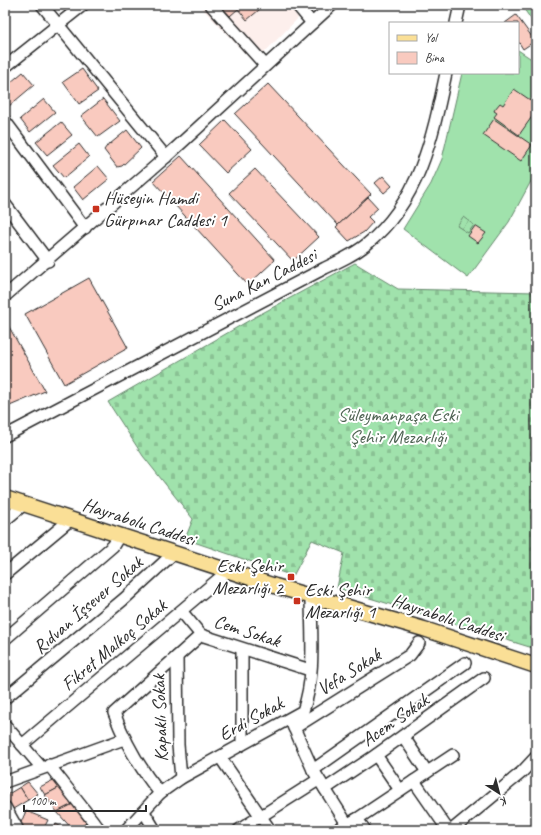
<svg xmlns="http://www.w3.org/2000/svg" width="541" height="835" font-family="Caveat,sans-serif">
	<defs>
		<pattern id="cemetery-stones" width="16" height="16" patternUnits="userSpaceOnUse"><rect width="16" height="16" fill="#a0e2ac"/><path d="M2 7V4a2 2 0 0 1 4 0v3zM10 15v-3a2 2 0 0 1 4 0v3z" fill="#8ac294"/></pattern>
		<pattern id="garden-furrows" width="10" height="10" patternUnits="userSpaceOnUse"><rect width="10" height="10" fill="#a0e2ac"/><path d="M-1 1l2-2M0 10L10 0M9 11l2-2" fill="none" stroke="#8ac294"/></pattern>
	</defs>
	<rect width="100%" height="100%" fill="#fff"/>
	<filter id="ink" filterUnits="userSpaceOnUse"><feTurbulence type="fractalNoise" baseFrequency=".025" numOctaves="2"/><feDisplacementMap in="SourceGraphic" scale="8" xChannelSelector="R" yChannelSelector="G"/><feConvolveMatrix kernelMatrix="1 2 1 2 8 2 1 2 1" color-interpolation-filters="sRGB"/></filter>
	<g filter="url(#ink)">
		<!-- built -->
		<polygon fill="#fdefec" points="199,5 311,5 254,63"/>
		<!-- grass -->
		<g fill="#a0e2ac" stroke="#66866c">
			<polygon points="521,5 536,5 536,26"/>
			<polygon points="518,50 536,62 536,172 509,222 468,278 403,229 431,184 442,159 462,73 518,73"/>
		</g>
		<!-- cemetery -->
		<polygon fill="url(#cemetery-stones)" stroke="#66866c" points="355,263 398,289 536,292 536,649 337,588 344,553 312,540 293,576 185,539 193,519 143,456 108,402 255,317"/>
		<!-- garden -->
		<polygon fill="url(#garden-furrows)" stroke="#66866c" points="463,217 474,225 468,233 457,226"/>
		<!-- building -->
		<g fill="#f9cabf" stroke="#2b2b2b">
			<polygon points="59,5 75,5 67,13"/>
			<polygon points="220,5 265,5 247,20 238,9 230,16"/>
			<polygon points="516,15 535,41 523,49 518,41 518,23 505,23"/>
			<polygon points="82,69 98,91 79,104 63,82"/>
			<polygon points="23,72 34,85 9,106 5,100 5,87"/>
			<polygon points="268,84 371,194 338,225 235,114"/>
			<polygon points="514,89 536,104 536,111 519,135 494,117 497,113 494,111 495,109 500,103 503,105"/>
			<polygon points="44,99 55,112 30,132 20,119"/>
			<polygon points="103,99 120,121 98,137 81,116"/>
			<polygon points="494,119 532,145 521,161 483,135"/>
			<polygon points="225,120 252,149 226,173 199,145"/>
			<polygon points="61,122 72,135 47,155 36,142"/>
			<polygon points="127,130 141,148 122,166 117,167 104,150 109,143 110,144"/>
			<polygon points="79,144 89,157 64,178 53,165"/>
			<polygon points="181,156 275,260 248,285 153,181"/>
			<polygon points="98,166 109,179 83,200 73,187"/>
			<polygon points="255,169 319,237 293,261 229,193"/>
			<polygon points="383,176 392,186 384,193 375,183"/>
			<polygon points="368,197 378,208 368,217 373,222 364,232 349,241 336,227"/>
			<polygon points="475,226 486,233 478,243 468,236"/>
			<polygon points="89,278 128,348 64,384 25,314"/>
			<polygon points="8,325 45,391 5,408 5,327"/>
			<polygon points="55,779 60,787 45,795 40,787"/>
			<polygon points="28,782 38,794 28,800 20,787"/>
			<polygon points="20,787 28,800 13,809 5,796"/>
			<polygon points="60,787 73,804 57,812 45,795"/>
			<polygon points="73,804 86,823 76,830 73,830 57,812"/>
			<polygon points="26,811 48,820 43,830 28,830 19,827"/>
			<polygon points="5,815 13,830 5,830"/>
			<polygon points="56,824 67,830 53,830"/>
		</g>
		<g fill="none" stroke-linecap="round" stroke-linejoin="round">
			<defs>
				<g id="minor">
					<polyline points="42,5 166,157"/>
					<polyline points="211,5 265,65"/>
					<polyline points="297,5 312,23"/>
					<polyline points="456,23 460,5"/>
					<polyline points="5,67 83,5"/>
					<polyline points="5,121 85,228"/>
					<polyline points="5,204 48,261"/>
					<polyline points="5,296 166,157 332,5"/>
					<path d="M5,436l320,-168c15,-7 30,-14 42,-24 53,-43 66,-109 79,-171"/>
					<polyline points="5,520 23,505"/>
					<polyline points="5,574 70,520"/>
					<polyline points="182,612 201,635 310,670"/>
					<polyline points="5,639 113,546 119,536"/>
					<polyline points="177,657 178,745 181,778"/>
					<polyline points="5,698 124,599 174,553"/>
					<polyline points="291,721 313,770 347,824"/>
					<polyline points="5,725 42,768"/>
					<polyline points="294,728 410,655 419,643"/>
					<polyline points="403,736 427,772"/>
					<polyline points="242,744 242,649"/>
					<polyline points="22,745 228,571"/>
					<polyline points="376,755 400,790"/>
					<polyline points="220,757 270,830"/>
					<polyline points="49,765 100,830"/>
					<polyline points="313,770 465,663"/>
					<polyline points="414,781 448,830"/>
					<polyline points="5,782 124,739"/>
					<polyline points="325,789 376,755 484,678"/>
					<path d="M160,793c-20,-24 -35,-51 -46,-80l87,-78"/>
					<polyline points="5,807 18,830"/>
					<polyline points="144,812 155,830"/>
					<polyline points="357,819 365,830"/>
					<path d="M126,830l34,-37 21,-15 122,-67c13,-36 8,-78 8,-115"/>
					<polyline points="239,830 318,780"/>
					<polyline points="337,830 357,819 453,755"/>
					<polyline points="452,830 522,772 536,757"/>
				</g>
				<polyline id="major" points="5,498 275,586 424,629 536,666"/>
			</defs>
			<!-- minor casing -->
			<use href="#minor" stroke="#2b2b2b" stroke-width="14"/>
			<!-- major casing -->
			<use href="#major" stroke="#2b2b2b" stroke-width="17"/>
			<!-- minor -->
			<use href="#minor" stroke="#fff" stroke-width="11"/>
			<!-- major -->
			<use href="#major" stroke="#fadf96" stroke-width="14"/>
		</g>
	</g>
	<!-- markers -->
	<g fill="#c8321e" stroke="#fff" stroke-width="1.5">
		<rect x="92" y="205" width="8" height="8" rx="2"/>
		<rect x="287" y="573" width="8" height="8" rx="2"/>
		<rect x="293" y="597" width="8" height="8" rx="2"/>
	</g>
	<g text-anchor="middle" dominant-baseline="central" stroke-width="4" stroke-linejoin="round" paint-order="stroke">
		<!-- poi labels -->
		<g font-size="19" fill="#2b2b2b" stroke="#fff" text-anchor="start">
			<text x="104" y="198">Hüseyin Hamdi<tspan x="104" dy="22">Gürpınar Caddesi 1</tspan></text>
			<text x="283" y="566" text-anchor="end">Eski Şehir<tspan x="283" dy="22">Mezarlığı 2</tspan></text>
			<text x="305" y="590">Eski Şehir<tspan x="305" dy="22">Mezarlığı 1</tspan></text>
		</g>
		<!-- street labels -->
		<g font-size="19" fill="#2b2b2b" stroke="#fff">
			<text transform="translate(264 280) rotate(-27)">Suna Kan Caddesi</text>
			<text transform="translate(139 522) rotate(18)">Hayrabolu Caddesi</text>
			<text transform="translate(88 605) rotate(-41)">Rıdvan İşsever Sokak</text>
			<text transform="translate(448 618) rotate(18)">Hayrabolu Caddesi</text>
			<text transform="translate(247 631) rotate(18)">Cem Sokak</text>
			<text transform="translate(114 645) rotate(-40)">Fikret Malkoç Sokak</text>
			<text transform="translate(349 672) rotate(-32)">Vefa Sokak</text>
			<text transform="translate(160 718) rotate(-92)">Kapaklı Sokak</text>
			<text transform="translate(251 719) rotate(-29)">Erdi Sokak</text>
			<text transform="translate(395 720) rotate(-35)">Acem Sokak</text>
		</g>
		<!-- park labels -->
		<g font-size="19" fill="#4e6252" stroke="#fff">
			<text x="398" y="415">Süleymanpaşa Eski<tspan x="398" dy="22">Şehir Mezarlığı</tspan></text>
		</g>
	</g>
	<!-- margin -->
	<rect width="541" height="835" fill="none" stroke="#fff" stroke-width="20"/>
	<rect x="10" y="10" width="521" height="815" fill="none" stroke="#2b2b2b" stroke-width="1.5" filter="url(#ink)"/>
	<!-- legend -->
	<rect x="389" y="22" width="130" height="52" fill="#ffffff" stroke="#aaaaaa"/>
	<rect x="397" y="35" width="20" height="6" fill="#fadf96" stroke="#aaaaaa"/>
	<text x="425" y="42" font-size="12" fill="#2b2b2b">Yol</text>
	<rect x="397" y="52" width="20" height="12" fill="#f9cabf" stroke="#aaaaaa"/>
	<text x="425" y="62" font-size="12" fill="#2b2b2b">Bina</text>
	<!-- north arrow -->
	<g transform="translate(499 793) rotate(144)" stroke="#ffffff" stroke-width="3" paint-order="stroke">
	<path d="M0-3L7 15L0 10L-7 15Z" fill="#2b2b2b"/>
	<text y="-6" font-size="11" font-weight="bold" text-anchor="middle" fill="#2b2b2b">K</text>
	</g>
	<!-- scale -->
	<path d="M24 805v6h122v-6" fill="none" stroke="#2b2b2b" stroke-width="2"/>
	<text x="30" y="805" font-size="12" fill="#2b2b2b" stroke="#ffffff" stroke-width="3" paint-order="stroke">100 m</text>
</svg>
